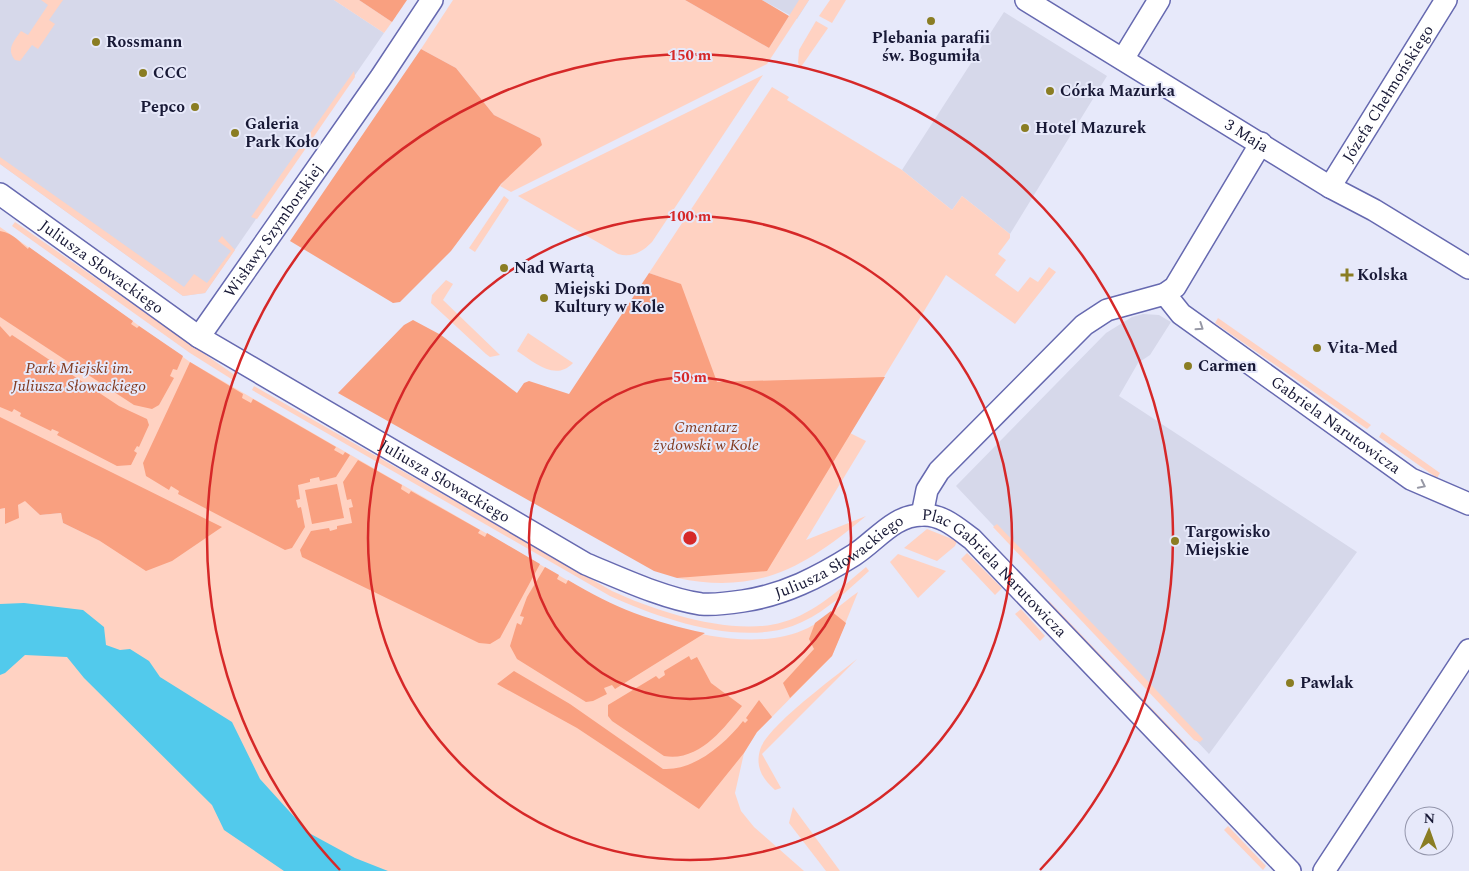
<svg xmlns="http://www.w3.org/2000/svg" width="1469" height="871" font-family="Spectral,serif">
	<rect width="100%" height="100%" fill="#e7e9fa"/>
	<!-- built -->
	<g fill="#d6d8ea">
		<polygon points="0,0 334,0 384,33 205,293 183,296 0,164"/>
		<polygon points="762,0 809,0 797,19"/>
		<polygon points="1004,12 1107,76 1010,234 962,196 952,210 902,170"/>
		<polygon points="1143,314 1159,315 1171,322 1150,355 1138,363 1119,396 1357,552 1209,754 956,486 1106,333 1132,317"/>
	</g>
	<!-- green -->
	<g fill="#ffd2c2">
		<path d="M41,0h22l-14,20 6,4 -17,25 -6,-4 -12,16 -5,-1c-9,-11 -1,-19 6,-29l7,4 20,-30z"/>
		<polygon points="334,0 359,0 392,22 384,33"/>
		<polygon points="453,0 685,0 769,48 799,0 809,0 767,64 511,192 500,186 540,138 494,115 456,68 421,49"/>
		<polygon points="830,0 846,0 832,23 819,16"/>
		<polygon points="816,21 828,28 801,67 798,63 799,50"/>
		<polygon points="354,71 355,77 257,219 251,217"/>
		<path d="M763,75l-111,167c-10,10 -20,16 -34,12l-100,-58z"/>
		<path d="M772,87l17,10 -2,3 115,70 50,40 10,-14 48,38v4l-12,16 8,6 -11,15 23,17 12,-15 8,5 11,-15 7,5 -41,52 -69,-49 -96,158 16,8 -60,99 60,-24c-61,51 -107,79 -189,62l10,-1 -21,-298 -17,-6z"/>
		<polygon points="0,157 184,287 194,274 207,283 231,251 218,241 222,236 235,250 205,293 183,296 0,164"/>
		<polygon points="504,196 509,200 475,252 469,248"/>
		<polygon points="15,222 236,376 233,380 190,353 12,226"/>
		<path d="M0,227l190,135 408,236c56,27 150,59 210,30 18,-9 34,-25 50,-36l-26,64 -75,76 -13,21 -9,40 6,18 13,16 50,44h-804v-362l5,-1v15l13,-18 7,-5 15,15 21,-2 2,10 37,18 -100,-118z"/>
		<polygon points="446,280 453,284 443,300 500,355 490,357 486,354 431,303 432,295"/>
		<polygon points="1218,318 1371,425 1367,429 1215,323"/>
		<path d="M528,333l45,30c-18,19 -39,-1 -56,-12z"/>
		<path d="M254,386l358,205c45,21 123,46 171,31 32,-9 58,-34 83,-55l3,4c-21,19 -41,39 -67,51 -55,27 -139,-2 -192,-26l-358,-206z"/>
		<polygon points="1382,432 1440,473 1437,478 1379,437"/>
		<polygon points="997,524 1203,739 1200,742 1194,740 993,527"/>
		<polygon points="927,529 957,541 955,546 937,561 904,548"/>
		<polygon points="967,553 1002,588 995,595 961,559"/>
		<polygon points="898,554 946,571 918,598 890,562"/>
		<polygon points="1049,601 1186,744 1187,750 1044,605"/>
		<polygon points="1021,609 1045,636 1040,641 1015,614"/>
		<path d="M857,659l-95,95 19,34 -6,2c-12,-11 -20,-22 -15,-40 6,-23 76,-74 97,-91z"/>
		<polygon points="793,807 840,871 826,871 789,823"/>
		<polygon points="1228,826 1266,866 1263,870 1224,830"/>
	</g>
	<!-- forest -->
	<g fill="#f9a080">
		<polygon points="359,0 407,0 392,22"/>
		<polygon points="685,0 762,0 789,16 769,48"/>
		<polygon points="421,49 456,68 494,115 540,138 542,145 501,184 451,251 400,302 393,303 290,241"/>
		<path d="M0,231c15,3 19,11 28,18l1,-2 104,74 -2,3 6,4 2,-2 44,30 -6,14 -4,-1 -3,7 4,2 -15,27 -7,4 -18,-4 -134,-88z"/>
		<polygon points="649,273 681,284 717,382 885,377 767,571 677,578 654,571 338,393 404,325 413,320 441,335 517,393 524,383 529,381 569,394"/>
		<polygon points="0,326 10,337 12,335 119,406 147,419 149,425 139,447 137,446 134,451 137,453 131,465 117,466 57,435 59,432 52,429 51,431 20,416 21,413 14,409 12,412 0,407"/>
		<polygon points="190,362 243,394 242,398 251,403 253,399 336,447 334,450 343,455 345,452 350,455 336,477 320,481 319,477 310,479 310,482 298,485 300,499 296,500 298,508 301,507 305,527 292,548 285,550 178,494 179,491 171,486 169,490 146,476 143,463"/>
		<polygon points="0,417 222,527 172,561 146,571 100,541 63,523 61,513 40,515 25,501 18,505 19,518 5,524 5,508 0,509"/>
		<polygon points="358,460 402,485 401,489 409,494 411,491 480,530 478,533 485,537 487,533 540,564 500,638 490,644 479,643 302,557 300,550 311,531 329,528 330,531 337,529 337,526 352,523 349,508 353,507 351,499 347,500 343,482"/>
		<polygon points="337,484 344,518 312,524 305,490"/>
		<path d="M545,567l14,8 -2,4 9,5 2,-4c46,28 85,42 137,53l-90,56 -3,-4 -8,3 3,6 -14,7 -7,1 -69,-43 -7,-13 7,-23 4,2 3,-8 -4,-1 7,-19z"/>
		<polygon points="831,611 846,623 832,656 790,698 783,683 814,649 809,639 815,623"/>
		<path d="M689,656l2,4 6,-3 14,26 31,23c-19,23 -43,56 -78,50l-52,-35 -4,-5v-11l48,-29 3,3 6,-4 -1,-4z"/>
		<path d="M514,671l56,33 93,65c31,2 62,-25 80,-48l2,2 3,-3 -2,-2 13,-18 13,17 -15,15 -13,21 -45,56 -122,-81 -80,-44z"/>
	</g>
	<!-- water -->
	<polygon fill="#52caec" points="24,603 83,610 104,627 106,645 120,650 130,649 149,661 160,677 232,722 260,779 309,833 355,858 388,871 284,871 224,830 212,805 84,678 67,657 25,655 5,673 0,675 0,604"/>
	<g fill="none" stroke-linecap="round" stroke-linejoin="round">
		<defs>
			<g id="minor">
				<path id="s1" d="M1026,0l304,187 44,23 95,58"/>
				<polyline points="1123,59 1159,0"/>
				<path id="s2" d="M1330,187l116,-187"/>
				<path id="s3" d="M0,194l199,143 387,227c34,14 79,35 115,40 13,1 29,-1 42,-3 41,-6 76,-24 111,-46 22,-14 40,-40 68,-40 20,-1 35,13 50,24l318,332"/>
				<path id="s4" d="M1165,294l16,20 230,165 58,25"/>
				<path id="s5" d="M199,337l182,-260 51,-77"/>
				<polyline points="922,515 927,490 939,471 1084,325 1107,310 1165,294 1175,287 1261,143"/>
				<polyline points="1324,871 1469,650"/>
			</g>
		</defs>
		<!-- minor casing -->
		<use href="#minor" stroke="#6669b0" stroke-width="24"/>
		<!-- minor -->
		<use href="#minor" stroke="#fff" stroke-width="21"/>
	</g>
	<!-- one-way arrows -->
	<defs><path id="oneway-chevron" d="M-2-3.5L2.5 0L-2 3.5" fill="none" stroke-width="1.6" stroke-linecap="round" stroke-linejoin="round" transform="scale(1.25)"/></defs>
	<g stroke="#9798a5">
		<use href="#oneway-chevron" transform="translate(1200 327) rotate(34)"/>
		<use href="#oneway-chevron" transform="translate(1422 485) rotate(26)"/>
	</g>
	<!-- distance rings -->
	<g fill="none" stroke="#d62828" stroke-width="2.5">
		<circle cx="690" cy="538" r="161"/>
		<circle cx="690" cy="538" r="322"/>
		<path d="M340 870A483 483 0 1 1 1040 870"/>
	</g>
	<!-- markers -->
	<g fill="#8a7d23" stroke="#e7e9fa" stroke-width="2">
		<circle cx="931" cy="21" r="5"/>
		<circle cx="96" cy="42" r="5"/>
		<circle cx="143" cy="73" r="5"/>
		<circle cx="1050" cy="91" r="5"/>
		<circle cx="195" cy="107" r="5"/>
		<circle cx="1025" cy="128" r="5"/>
		<circle cx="235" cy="133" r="5"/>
		<circle cx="504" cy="268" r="5"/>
		<path d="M1344.5 267.5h5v5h5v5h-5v5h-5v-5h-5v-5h5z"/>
		<circle cx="544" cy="298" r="5"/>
		<circle cx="1317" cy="348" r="5"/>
		<circle cx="1188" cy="366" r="5"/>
		<circle cx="1175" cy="541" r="5"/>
		<circle cx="1290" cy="683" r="5"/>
	</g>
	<g text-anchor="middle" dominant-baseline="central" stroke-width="4" stroke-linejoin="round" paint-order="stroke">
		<!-- poi labels -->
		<g font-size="16" font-weight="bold" fill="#181936" stroke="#e7e9fa" text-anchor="start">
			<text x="931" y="38" text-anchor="middle">Plebania parafii<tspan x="931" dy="18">św. Bogumiła</tspan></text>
			<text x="106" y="42">Rossmann</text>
			<text x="153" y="73">CCC</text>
			<text x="1060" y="91">Córka Mazurka</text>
			<text x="185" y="107" text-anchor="end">Pepco</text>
			<text x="245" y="124">Galeria<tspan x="245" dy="18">Park Koło</tspan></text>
			<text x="1035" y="128">Hotel Mazurek</text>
			<text x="514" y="268">Nad Wartą</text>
			<text x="1357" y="275">Kolska</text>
			<text x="554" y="289">Miejski Dom<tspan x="554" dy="18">Kultury w Kole</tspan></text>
			<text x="1327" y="348">Vita-Med</text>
			<text x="1198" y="366">Carmen</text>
			<text x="1185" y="532">Targowisko<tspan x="1185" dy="18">Miejskie</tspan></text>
			<text x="1300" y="683">Pawlak</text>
		</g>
		<!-- street labels -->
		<g font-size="16" fill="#181936" stroke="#e7e9fa">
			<text stroke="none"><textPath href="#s2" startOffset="110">Józefa Chełmońskiego</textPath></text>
			<text stroke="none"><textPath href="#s1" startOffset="259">3 Maja</textPath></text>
			<text stroke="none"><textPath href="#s5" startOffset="130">Wisławy Szymborskiej</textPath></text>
			<text stroke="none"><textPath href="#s3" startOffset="125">Juliusza Słowackiego</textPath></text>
			<text stroke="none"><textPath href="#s4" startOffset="216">Gabriela Narutowicza</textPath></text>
			<text stroke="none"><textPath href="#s3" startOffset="530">Juliusza Słowackiego</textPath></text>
			<text stroke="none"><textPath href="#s3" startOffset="965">Juliusza Słowackiego</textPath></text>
			<text stroke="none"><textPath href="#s3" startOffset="1154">Plac Gabriela Narutowicza</textPath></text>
		</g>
		<!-- park labels -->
		<g font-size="16" font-style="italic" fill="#823b21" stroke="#e7e9fa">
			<text x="79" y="368">Park Miejski im.<tspan x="79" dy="18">Juliusza Słowackiego</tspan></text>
			<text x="706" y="427">Cmentarz<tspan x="706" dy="18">żydowski w Kole</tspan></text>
		</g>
	</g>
	<circle cx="690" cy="538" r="8" fill="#d62828" stroke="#e7e9fa" stroke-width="2.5"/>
	<g font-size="15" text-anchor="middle" font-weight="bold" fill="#d62828" stroke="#e7e9fa" stroke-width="4" stroke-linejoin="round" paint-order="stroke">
		<text x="690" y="60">150 m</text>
		<text x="690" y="221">100 m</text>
		<text x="690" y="382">50 m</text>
	</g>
	<!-- north arrow -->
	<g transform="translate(1429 831) rotate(2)"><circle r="24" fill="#e7e9fa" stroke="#9496ac"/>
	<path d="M0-4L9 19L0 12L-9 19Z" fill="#8a7d23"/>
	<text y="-8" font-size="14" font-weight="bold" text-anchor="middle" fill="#181936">N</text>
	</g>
</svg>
